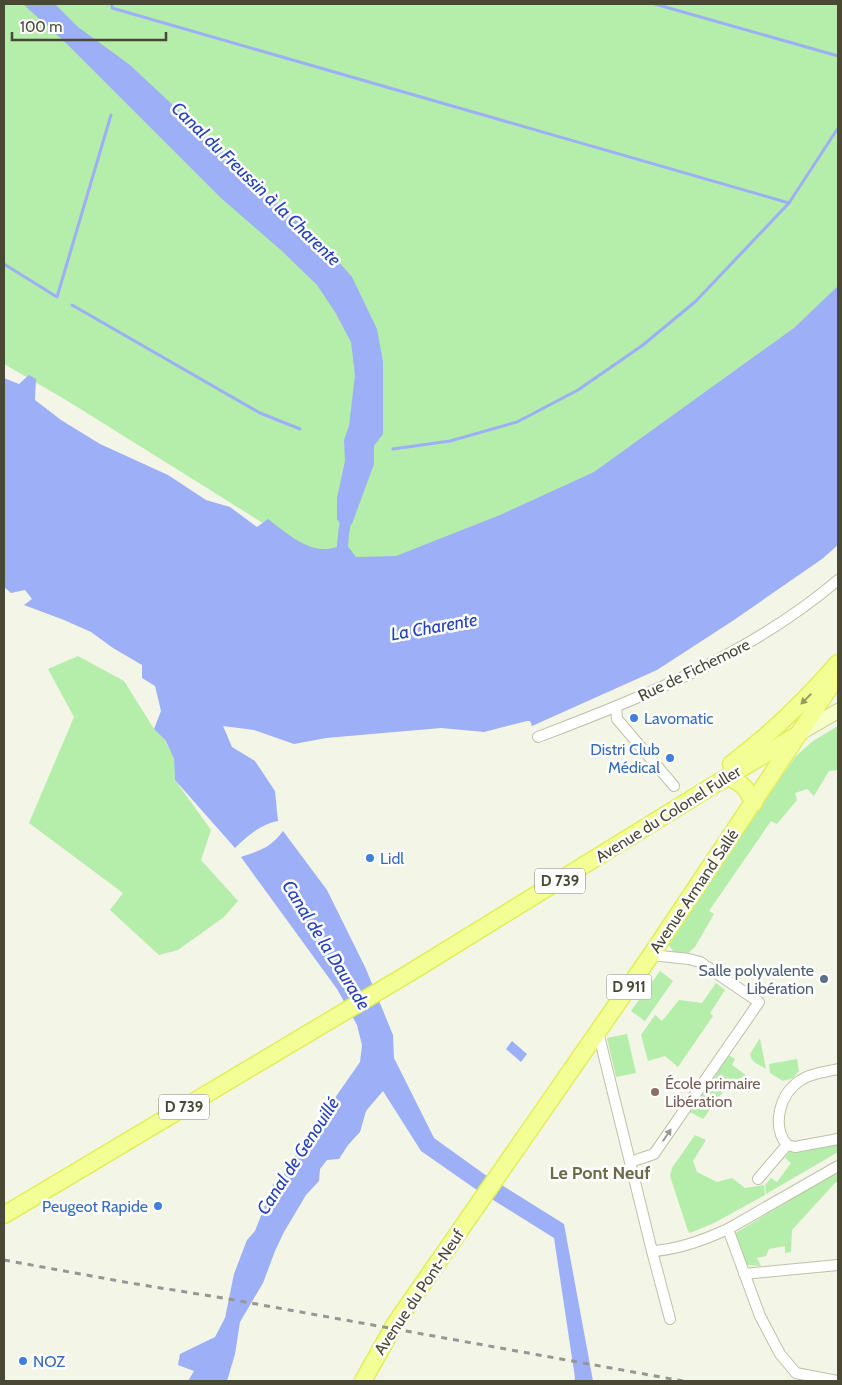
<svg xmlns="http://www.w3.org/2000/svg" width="842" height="1385" font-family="Cabin,sans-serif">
	<rect width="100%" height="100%" fill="#f3f5e6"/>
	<!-- green -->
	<g fill="#b5edab">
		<polygon points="4,4 838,4 838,322 613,509 343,573 66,400 4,364"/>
		<polygon points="78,656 124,681 154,729 166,741 174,759 175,780 211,830 201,860 238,901 224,917 178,950 159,955 110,910 123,893 29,823 74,717 48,669"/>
		<polygon points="838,726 838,770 829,771 814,796 807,789 795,793 797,800 777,824 771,821 709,911 714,914 695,947 687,954 675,954 666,941 796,756 813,741"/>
		<polygon points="660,971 673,981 645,1021 631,1011"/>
		<polygon points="716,983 725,990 710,1013 713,1016 678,1067 665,1056 648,1061 641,1035 655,1015 662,1021 679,1000 702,1003"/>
		<polygon points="627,1034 636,1073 616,1077 607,1038"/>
		<path d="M760,1038l6,31c-6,-4 -15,-6 -16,-15z"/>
		<polygon points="727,1054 735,1059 732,1065 747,1076 731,1081 703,1119 688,1111"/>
		<polygon points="797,1059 799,1071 793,1078 783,1081 770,1073 769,1064"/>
		<polygon points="695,1135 706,1140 693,1161 697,1172 717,1182 732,1178 745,1188 764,1185 765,1195 714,1223 690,1233 688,1231 670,1176 672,1168"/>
		<polygon points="838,1143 838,1152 766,1194 765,1185 771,1178 777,1182 791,1163 785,1158 789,1152"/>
		<polygon points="838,1171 838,1182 835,1183 792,1230 791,1252 785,1253 785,1246 769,1249 766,1256 757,1258 761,1266 746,1265 734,1234"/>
	</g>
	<!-- water -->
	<g fill="#9daff7">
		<polygon points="23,4 55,4 78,27 130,65 331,253 352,277 377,329 383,362 383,434 374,446 374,464 352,524 344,530 337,519 337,498 345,461 344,440 349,426 355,375 351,342 335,312 317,285 282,251 222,199 68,45"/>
		<path d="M838,286v259l-16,14 -88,61 -77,50 -125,56 -2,-5h-3l-43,11 -43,-4 -115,10 -32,6 -40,-14 -31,-4 9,21 23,14 20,30 3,30c-17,3 -31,15 -43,27l-60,-68 -1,-21 -8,-18 -12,-12 7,-18 -6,-25 -13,-8v-13l-29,-17 -22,-16 -27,-12 -40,-15 8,-6 -7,-9 -14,3 -7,-6v-209l15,6 10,-9 7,4 -1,21 26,20 39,24 68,31 38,25 24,7 27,20 11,-8c16,12 34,29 55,30 7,1 16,-3 23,-5l10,13 40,-1 104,-41 94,-43 200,-144z"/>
		<path d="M283,831l44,59 39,79 27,66 1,23 40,80 50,36 80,50 29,157h-19l1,-3 -21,-140 -80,-50 -53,-37 -38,-60 -17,20 -6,21 -12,13 -9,14 -12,1 -7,9 -1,12 -13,14 -22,37 -9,19 -12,32 -23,39 -5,32 -8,27h-39l6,-10 -16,-6 2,-11 35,-17 10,-19 9,-44 13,-34 8,-9 18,-46 9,-8 18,-29 60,-86 2,-17 -5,-20 -20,-36 -96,-132c20,-7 29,-9 42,-26z"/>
		<polygon points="512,1041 527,1054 521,1062 506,1049"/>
	</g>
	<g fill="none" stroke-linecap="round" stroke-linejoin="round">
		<!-- stream -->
		<g stroke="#9daff7" stroke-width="3">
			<polyline points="112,4 112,8 789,203 838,128"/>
			<polyline points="655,4 838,56"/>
			<polyline points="4,264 57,297 111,115"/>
			<polyline points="72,305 260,413 300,429"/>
			<polyline points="393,449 450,441 517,422 578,390 643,345 696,301 789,203"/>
		</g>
		<!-- canal -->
		<polyline stroke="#9daff7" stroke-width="11" points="341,560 344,530 347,514"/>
		<defs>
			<g id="minor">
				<polyline points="616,707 617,719 674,786"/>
				<path d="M538,737c106,-40 213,-83 300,-157"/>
				<polyline points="598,1032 652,1251 670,1319"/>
				<polyline points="787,1145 795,1147 838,1139"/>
				<polyline points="630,1162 654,1154 759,1002 700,962 689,959 651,955"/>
				<path d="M758,1179l29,-34c-16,-20 -7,-52 14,-65 10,-7 25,-8 37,-11"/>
				<polyline points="728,1229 760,1316 780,1354 796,1373 837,1381"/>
				<path d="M652,1251c26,-1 52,-11 76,-22l110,-63"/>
				<polyline points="744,1274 838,1265"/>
			</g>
			<polyline id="secondary" points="800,733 838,711"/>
			<g id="primary">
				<path d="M731,764c40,-30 75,-64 107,-101"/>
				<path d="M728,777c16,8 17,9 26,26"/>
				<polyline points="4,1215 411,972 709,788 799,734"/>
				<polyline points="363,1381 395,1324 651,955 838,675"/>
			</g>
		</defs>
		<!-- minor casing -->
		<use href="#minor" stroke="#bfc1a8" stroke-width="12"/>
		<!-- secondary casing -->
		<use href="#secondary" stroke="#ccd58f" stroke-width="16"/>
		<!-- primary casing -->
		<use href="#primary" stroke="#e1ef5a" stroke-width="19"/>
		<!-- minor -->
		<use href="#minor" stroke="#fff" stroke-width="10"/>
		<!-- secondary -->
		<use href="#secondary" stroke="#f6ffc6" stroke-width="14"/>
		<!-- primary -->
		<use href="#primary" stroke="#f3ff95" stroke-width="16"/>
		<!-- rail -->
		<polyline stroke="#969696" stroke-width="3" stroke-dasharray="6 6" stroke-linecap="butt" points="4,1260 130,1283 223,1298 683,1381"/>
	</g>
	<!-- one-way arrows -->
	<defs><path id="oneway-solid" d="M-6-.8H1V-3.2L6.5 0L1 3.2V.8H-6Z" transform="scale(1.25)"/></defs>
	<use fill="#959a60" href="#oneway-solid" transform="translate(806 699) rotate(135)"/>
	<use fill="#9a9a90" href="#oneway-solid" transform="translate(667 1135) rotate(-56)"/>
	<!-- markers -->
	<g fill="#3f7fe0" stroke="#fff" stroke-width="2">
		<circle cx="634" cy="718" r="5"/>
		<circle cx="670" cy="758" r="5"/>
		<circle cx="370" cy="858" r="5"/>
		<circle cx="158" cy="1206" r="5"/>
		<circle cx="23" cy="1361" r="5"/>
	</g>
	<circle fill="#5c6f8a" stroke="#fff" stroke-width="2" cx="824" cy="979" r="5"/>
	<circle fill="#8d6e63" stroke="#fff" stroke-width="2" cx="655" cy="1092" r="5"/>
	<g text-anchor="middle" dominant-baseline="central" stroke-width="5" stroke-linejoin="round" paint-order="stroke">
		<!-- shield labels -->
		<g fill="#fff" stroke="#7f7f72" stroke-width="1">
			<rect x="535" y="868.5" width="50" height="25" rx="4"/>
			<rect x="606.5" y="974.5" width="45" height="25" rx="4"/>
			<rect x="159" y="1094.5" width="50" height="25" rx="4"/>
		</g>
		<g font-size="15" font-weight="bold" fill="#484835">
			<text x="560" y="881">D 739</text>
			<text x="629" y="987">D 911</text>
			<text x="184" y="1107">D 739</text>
		</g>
		<!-- street labels -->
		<g font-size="16" fill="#484835" stroke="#fff">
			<text transform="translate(694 670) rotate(-26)">Rue de Fichemore</text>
			<text transform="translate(668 814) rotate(-32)">Avenue du Colonel Fuller</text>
			<text transform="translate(694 891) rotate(-56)">Avenue Armand Sallé</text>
			<text transform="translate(419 1292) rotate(-56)">Avenue du Pont-Neuf</text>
		</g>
		<!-- shop labels -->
		<g font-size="16" fill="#366cbe" stroke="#fff" text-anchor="start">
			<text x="644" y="718">Lavomatic</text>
			<text x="660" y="749" text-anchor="end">Distri Club<tspan x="660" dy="18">Médical</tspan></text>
			<text x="380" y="858">Lidl</text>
			<text x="148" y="1206" text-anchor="end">Peugeot Rapide</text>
			<text x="33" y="1361">NOZ</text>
		</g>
		<!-- service labels -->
		<g font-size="16" fill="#4e5e75" stroke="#fff" text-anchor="end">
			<text x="814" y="970">Salle polyvalente<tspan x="814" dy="18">Libération</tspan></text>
		</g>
		<!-- education labels -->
		<g font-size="16" fill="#785e54" stroke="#fff" text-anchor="start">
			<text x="665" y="1083">École primaire<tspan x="665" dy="18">Libération</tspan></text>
		</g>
		<!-- water labels -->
		<g font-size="18" font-style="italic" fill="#2340be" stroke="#fff">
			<text transform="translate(256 184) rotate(44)">Canal du Freussin à la Charente</text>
			<text transform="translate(434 627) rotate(-10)">La Charente</text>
			<text transform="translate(326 945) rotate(58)">Canal de la Daurade</text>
			<text transform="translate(298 1156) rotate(-57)">Canal de Genouillé</text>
		</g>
		<!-- neighbourhood labels -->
		<g font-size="18" font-weight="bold" fill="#6c6c4b" stroke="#fff">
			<text x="600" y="1173">Le Pont Neuf</text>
		</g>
	</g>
	<!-- border -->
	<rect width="842" height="1385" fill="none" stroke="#484835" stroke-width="10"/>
	<!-- scale -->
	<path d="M12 32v8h154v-8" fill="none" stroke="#484835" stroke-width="2.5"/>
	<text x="20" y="32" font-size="15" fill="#484835" stroke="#ffffff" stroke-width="4" paint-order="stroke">100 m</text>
</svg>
